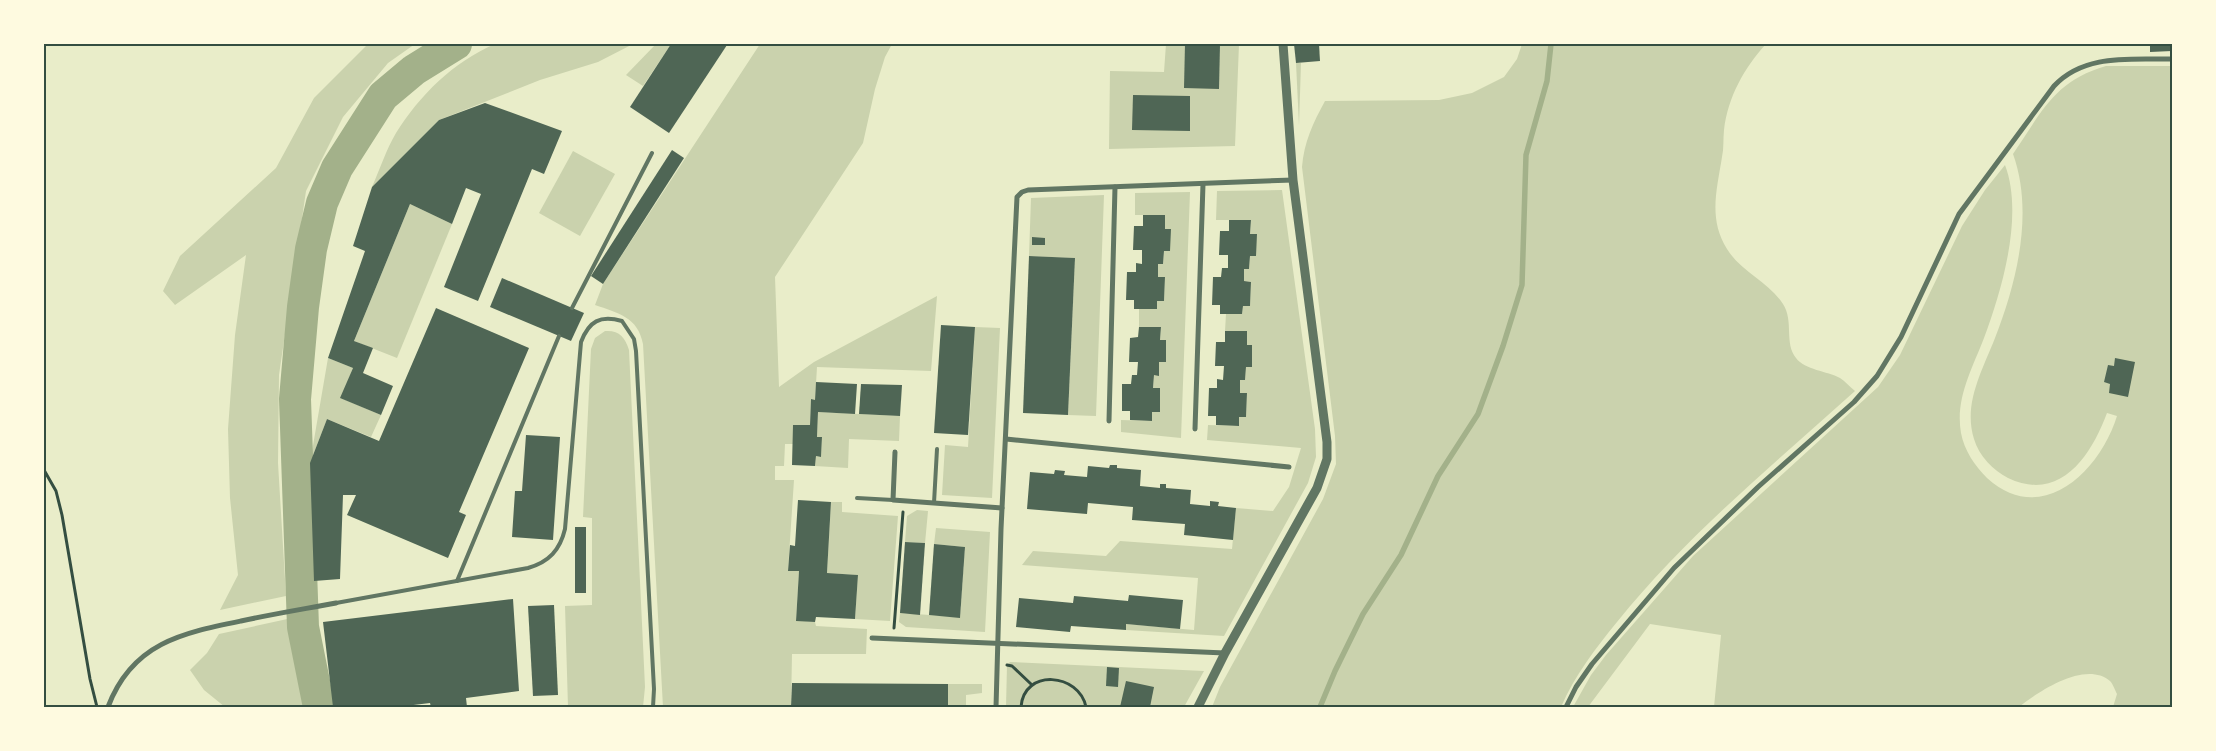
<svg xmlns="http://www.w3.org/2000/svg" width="2216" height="751" font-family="'PT Serif',serif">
	<rect width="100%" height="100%" fill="#e9edc9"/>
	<!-- green -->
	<g fill="#cad2ad">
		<polygon points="368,44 415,44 388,63 343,117 306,191 279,375 278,463 286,596 220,610 238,575 230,498 228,429 235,335 246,255 175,305 163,291 180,256 276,168 314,98"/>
		<path d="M495,44h138l-35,18 -58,18 -101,40 -67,67c8,-18 14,-37 24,-54 24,-38 57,-71 99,-89z"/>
		<polygon points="656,44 671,44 643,86 626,75"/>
		<path d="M760,44h132l-7,13 -10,32 -12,54 -88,134 4,110 35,-25 123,-66 -6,75 -114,-4 -2,33h-4l-1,25h-16l-1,19h-8l-1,22h-9v14h19l-6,90 11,1 -3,49 19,2 1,4 51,3 -1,25h-74l-1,53h-128l-20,-363c-5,-27 -25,-31 -48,-39l8,-21z"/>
		<polygon points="1166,44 1239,44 1235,146 1109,149 1110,71 1164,72"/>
		<path d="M1522,44h244c-22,24 -38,53 -42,86 -1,9 0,18 -2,27 -5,32 -14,62 5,92 14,23 42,33 56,55 11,17 1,39 13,54 9,12 31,13 44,20 5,3 10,9 15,13 -82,74 -168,144 -238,231 -22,27 -42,53 -56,85h-349l8,-20 103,-188 13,-35 -1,-28 -33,-269c2,-25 11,-44 23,-66l114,-1 33,-7 32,-16 13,-18z"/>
		<polygon points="1296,63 1301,63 1299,125"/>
		<path d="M2106,66h66v641h-59l4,-13c-2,-4 -4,-10 -7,-13 -25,-21 -72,11 -91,26h-305l7,-72 -71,-11 -62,83h-15l18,-32 15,-20 87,-99 185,-169 22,-32 62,-129 23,-36 20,-25c19,50 -3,125 -21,173 -12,31 -29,61 -23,95 3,17 14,33 26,45 55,50 113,-7 130,-62l-10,-3c-16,43 -47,90 -99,65 -15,-8 -29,-22 -34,-39 -11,-35 8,-68 21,-101 22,-56 39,-126 18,-184 29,-42 41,-73 93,-88z"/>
		<polygon points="573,151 615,174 580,236 539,213"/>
		<polygon points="1282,190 1315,429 1316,457 1308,483 1224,636 1126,630 1126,624 1194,630 1198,578 1022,565 1033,551 1106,556 1120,541 1232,549 1236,508 1273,511 1289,487 1301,448 1207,440 1208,425 1238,426 1239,417 1246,417 1247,393 1240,393 1240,380 1245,380 1246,367 1252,366 1252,345 1247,345 1247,332 1225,331 1226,314 1242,314 1243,306 1250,306 1251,282 1244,281 1244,269 1249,269 1250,256 1257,234 1250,234 1251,220 1216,220 1217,191"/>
		<polygon points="1190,192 1181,438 1121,432 1121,420 1152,421 1152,412 1160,412 1160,389 1153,388 1154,375 1159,375 1159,362 1166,362 1166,341 1160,340 1161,327 1139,327 1139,309 1157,309 1157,301 1164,301 1165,277 1158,277 1158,264 1163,264 1164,251 1171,229 1165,229 1165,215 1135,215 1135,193"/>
		<polygon points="1104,195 1096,416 1068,415 1075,258 1029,256 1031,198"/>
		<polygon points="410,204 452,224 397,358 354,341"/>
		<polygon points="975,327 1000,328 992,498 942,495 945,445 968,447"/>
		<path d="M605,331c14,-1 20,6 24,19l16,337 -2,20h-75l-3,-101 27,-1v-87l-9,-1 8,-168 4,-11z"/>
		<polygon points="328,358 353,368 341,398 381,415 371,437 327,419 310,463"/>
		<polygon points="818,412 900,416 899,441 849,439 848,468 815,466 816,456 821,457 822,438 817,437"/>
		<polygon points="831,502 842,502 842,512 898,516 890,621 855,619 858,575 827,573"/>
		<polygon points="917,510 928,511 925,543 905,542 907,516"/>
		<polygon points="936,528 990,532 985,632 906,627 899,622 900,613 960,617 965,547 934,544"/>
		<polygon points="292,618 311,707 225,707 204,690 190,670 207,653 219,634"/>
		<polygon points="1010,662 1204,671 1184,707 1006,707 1007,665"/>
		<polygon points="948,684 982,684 982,693 966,695 966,707 948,707"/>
	</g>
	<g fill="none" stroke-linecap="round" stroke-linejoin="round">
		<!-- stream -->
		<polyline stroke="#a3b18a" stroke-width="5.5" points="1320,707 1335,671 1363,614 1401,555 1438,476 1478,414 1503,346 1522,285 1526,155 1547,81 1551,44"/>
		<!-- river -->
		<polyline stroke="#a3b18a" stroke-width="32" points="319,707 303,627 295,399 303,307 311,249 322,203 337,168 383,96 414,70 456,44"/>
	</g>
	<!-- building -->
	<g fill="#4f6655">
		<polygon points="671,44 727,45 669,133 630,107"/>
		<polygon points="1185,44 1220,44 1219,89 1184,88"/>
		<polygon points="1294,44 1319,44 1320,61 1296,63"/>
		<polygon points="2150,44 2172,44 2172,51 2150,52"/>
		<polygon points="1133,95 1190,96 1190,131 1132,130"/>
		<polygon points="485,103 562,131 544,174 532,169 478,301 444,287 481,194 466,188 452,224 410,204 354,341 373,348 363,373 393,386 381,415 340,398 353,368 328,358 365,251 353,246 372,187 439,120"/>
		<polygon points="672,150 684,158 603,284 591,276"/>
		<polygon points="1143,215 1165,215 1165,229 1171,229 1170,251 1164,251 1163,264 1158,264 1158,277 1165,277 1164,301 1157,301 1157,309 1134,309 1134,300 1126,300 1127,272 1136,272 1136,263 1142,264 1142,250 1133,250 1134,226 1143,226"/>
		<polygon points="1229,220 1251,220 1250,234 1257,234 1256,256 1250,256 1249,269 1244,269 1244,281 1251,282 1250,306 1243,306 1242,314 1220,314 1220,305 1212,305 1213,277 1221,277 1222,268 1228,268 1228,255 1219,255 1220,231 1229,231"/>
		<polygon points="1032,237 1045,238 1045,245 1032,245"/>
		<polygon points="1029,256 1075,258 1068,415 1023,413"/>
		<polygon points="502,278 584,313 571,341 490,307"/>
		<polygon points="436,308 529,348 459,512 466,515 448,558 347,515 356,495 343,495 340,579 314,581 310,463 327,419 379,441"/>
		<polygon points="941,325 975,327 968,435 934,433"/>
		<polygon points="1139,327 1161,327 1160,340 1166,340 1166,362 1159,362 1159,376 1154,375 1153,388 1160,388 1160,412 1152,412 1152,421 1130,420 1130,411 1122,411 1122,384 1131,384 1132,375 1137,375 1138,362 1129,362 1130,338 1138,337"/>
		<polygon points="1225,331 1247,331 1247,345 1252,345 1252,367 1246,367 1245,380 1240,380 1240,393 1247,393 1246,417 1239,417 1239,426 1216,425 1216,416 1208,416 1209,388 1217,388 1217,379 1223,380 1224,366 1215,366 1216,342 1225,342"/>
		<polygon points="2115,358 2135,362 2128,397 2109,393 2110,384 2104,382 2108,365 2114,366"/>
		<polygon points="816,382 857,384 855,414 818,412 817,437 822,437 821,457 816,456 815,466 792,465 793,425 810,425 811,399 815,400"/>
		<polygon points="861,384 902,385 900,416 859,414"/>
		<polygon points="526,435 560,437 553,540 512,537 515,491 522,491"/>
		<polygon points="1110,465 1117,465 1117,468 1141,470 1140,486 1160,488 1160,484 1166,484 1166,488 1191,490 1190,504 1210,506 1210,501 1219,502 1218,506 1236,508 1233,540 1184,535 1185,524 1132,520 1133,507 1088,503 1087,514 1027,509 1030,472 1054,474 1055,470 1065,471 1064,475 1087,477 1088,466 1109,468"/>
		<polygon points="798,500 831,502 827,573 858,575 855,619 816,617 815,622 796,621 799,571 788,571 790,545 795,546"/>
		<rect x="575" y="527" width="11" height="66"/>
		<polygon points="905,542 925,543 920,615 900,613"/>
		<polygon points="934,544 965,547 960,618 929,615"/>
		<polygon points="1129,595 1183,600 1180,629 1126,624 1126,630 1071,626 1070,632 1016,627 1019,598 1073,603 1074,596 1128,601"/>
		<polygon points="513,599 519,691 466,698 467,707 431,707 430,703 397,707 333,707 323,622"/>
		<polygon points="554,605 558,695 533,696 528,606"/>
		<polygon points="1107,667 1119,668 1118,687 1106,686"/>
		<polygon points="1126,681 1154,687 1150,707 1120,707"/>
		<polygon points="792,683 948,684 948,707 791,707"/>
	</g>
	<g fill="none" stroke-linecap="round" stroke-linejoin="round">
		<!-- path -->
		<g stroke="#344e41" stroke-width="3">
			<polyline points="44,470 56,491 62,515 90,679 97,707"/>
			<polyline points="894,628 903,512"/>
			<polyline points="1007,665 1012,666 1031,684"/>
			<path d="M1021,707c3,-39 58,-34 65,0"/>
		</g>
		<!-- service -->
		<g stroke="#617663" stroke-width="4">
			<polyline points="572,308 652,153"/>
			<polyline points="857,498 893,500"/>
			<polyline points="934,503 937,449"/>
			<polyline points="457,581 559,336"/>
			<path d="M336,603l192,-35c21,-6 32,-18 37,-39l16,-187c8,-21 19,-27 41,-21l12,18 2,12 18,338 -1,18"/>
		</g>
		<!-- minor -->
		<g stroke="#617663" stroke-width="5">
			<polyline points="1109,421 1115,187"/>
			<polyline points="1195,429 1203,184"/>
			<polyline points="1006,439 1289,467"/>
			<polyline points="895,452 893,500 1002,508"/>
			<polyline points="872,638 1225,653"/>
			<path d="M108,707c24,-64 74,-74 133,-86 32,-7 63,-12 95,-18"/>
			<polyline points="996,707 1001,529 1017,197 1022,192 1028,190 1293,180"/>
			<path d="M1566,707l10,-20 16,-23 82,-96 84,-81 96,-85 23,-26 24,-39 58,-123 95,-128c31,-33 77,-26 118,-27"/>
		</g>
		<!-- tertiary -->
		<polyline stroke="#617663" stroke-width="9" points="1198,707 1225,653 1317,488 1327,459 1327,442 1293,180 1283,44"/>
	</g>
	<!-- border -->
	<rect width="2216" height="751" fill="none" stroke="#fefae0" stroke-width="90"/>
	<rect x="45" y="45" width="2126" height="661" fill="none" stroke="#344e41" stroke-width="2"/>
</svg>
